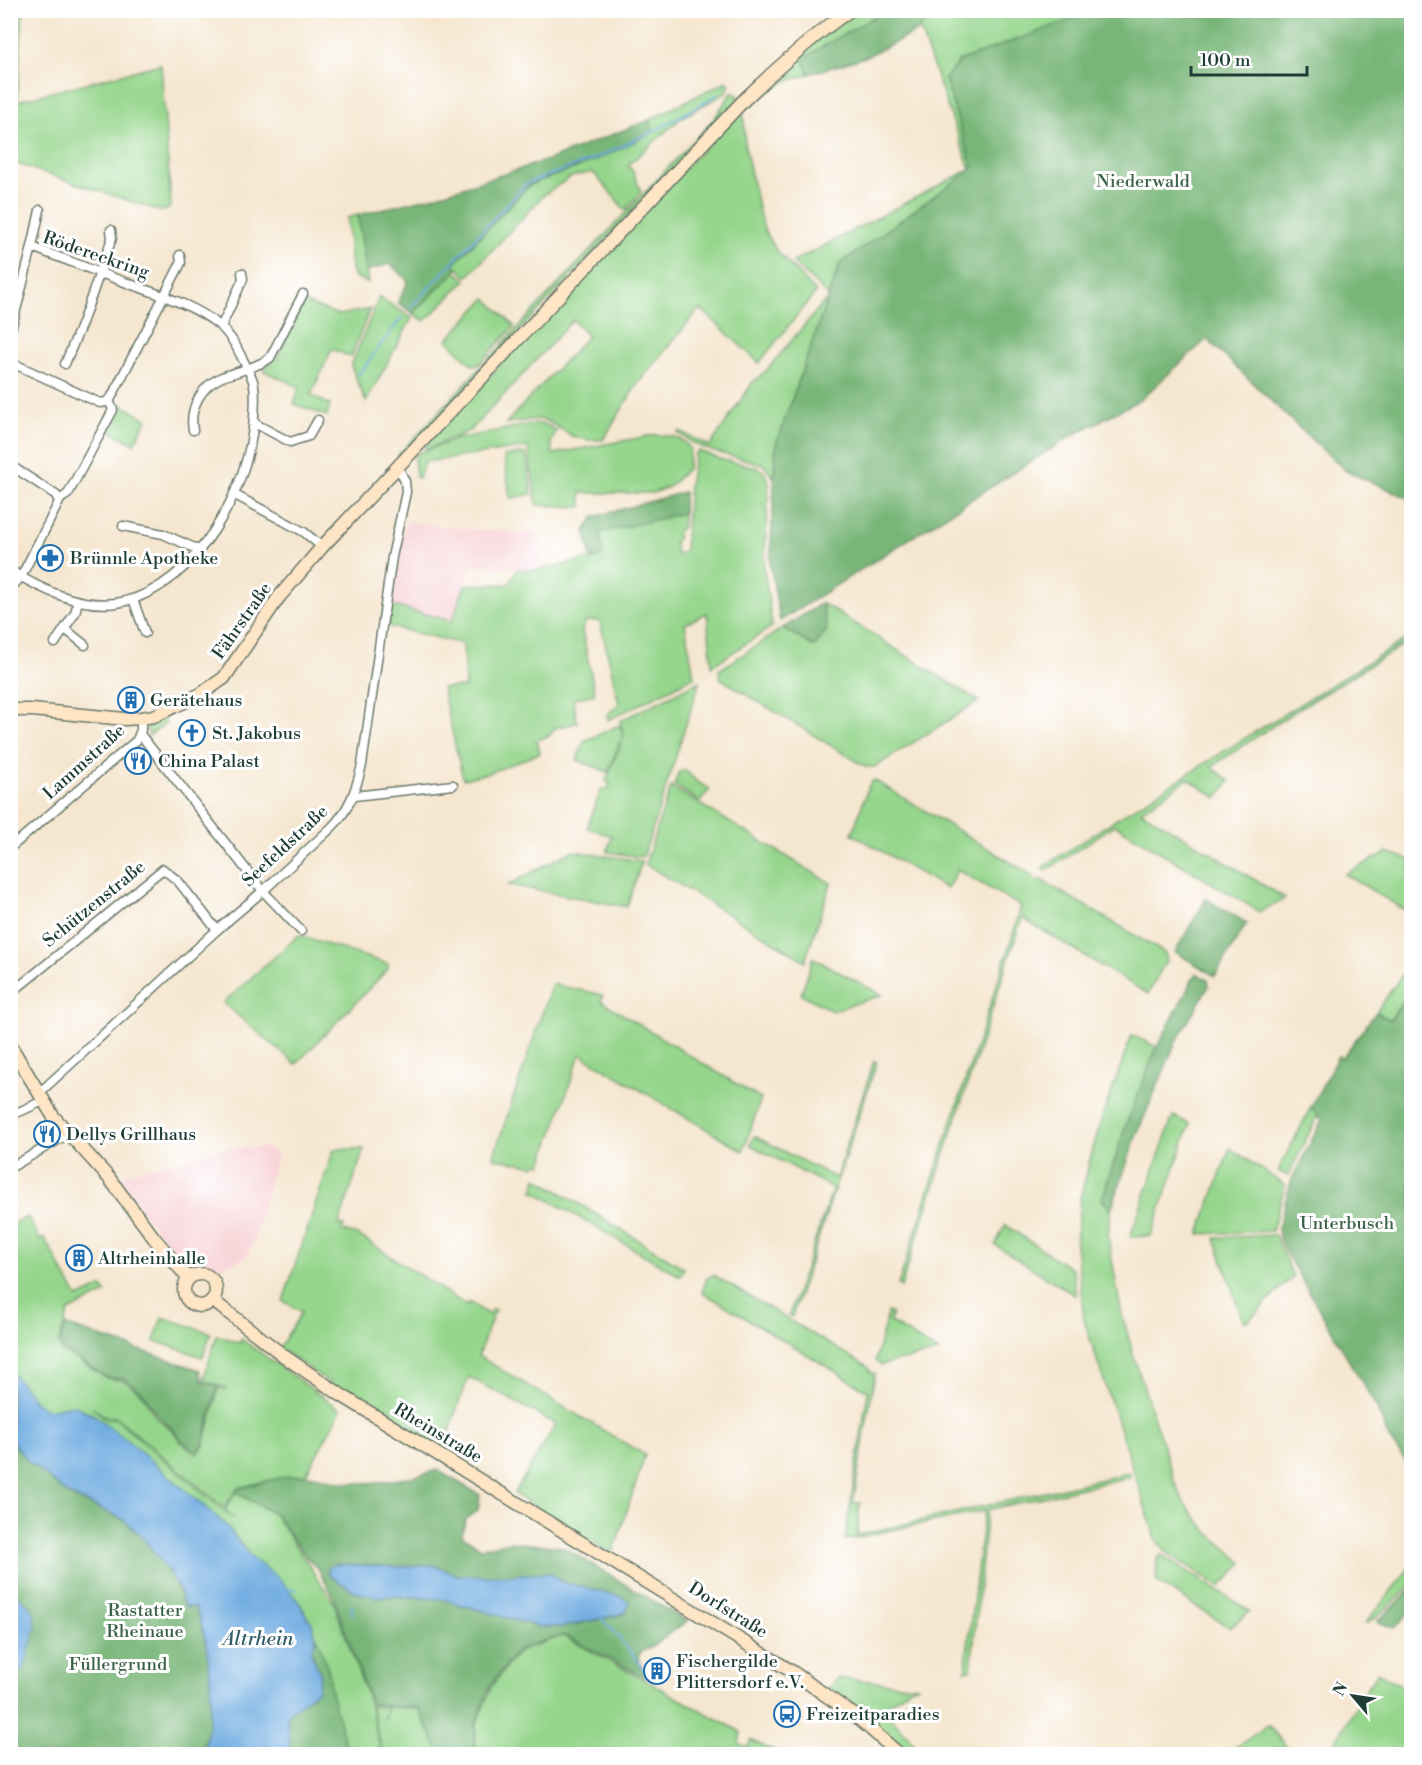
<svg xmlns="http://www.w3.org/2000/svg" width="1422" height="1765" font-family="'Libre Bodoni',serif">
	<rect width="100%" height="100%" fill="#fff"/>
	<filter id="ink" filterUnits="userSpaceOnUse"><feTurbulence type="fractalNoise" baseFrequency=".0167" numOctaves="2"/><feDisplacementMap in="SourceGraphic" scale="12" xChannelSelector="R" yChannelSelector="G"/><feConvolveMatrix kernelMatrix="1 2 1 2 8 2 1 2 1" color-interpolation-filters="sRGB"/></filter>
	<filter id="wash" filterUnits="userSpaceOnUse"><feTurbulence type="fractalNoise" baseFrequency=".008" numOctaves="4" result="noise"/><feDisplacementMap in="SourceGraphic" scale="24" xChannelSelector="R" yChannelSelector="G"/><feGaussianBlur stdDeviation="1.35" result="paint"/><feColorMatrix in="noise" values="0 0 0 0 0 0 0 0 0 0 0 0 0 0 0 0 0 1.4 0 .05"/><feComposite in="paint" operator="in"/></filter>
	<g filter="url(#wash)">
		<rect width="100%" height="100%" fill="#f5e6cf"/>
		<!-- built -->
		<g fill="#f7cfd3">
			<polygon points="406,521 446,527 541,534 538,570 472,565 452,621 389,605"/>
			<polygon points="262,1147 272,1149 277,1156 252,1247 245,1258 215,1270 194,1269 184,1264 164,1241 120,1182 120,1178 124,1174 214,1150"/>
		</g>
		<!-- green -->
		<g fill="#95d58c" stroke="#5a8960" stroke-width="1.5">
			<polygon points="11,11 23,11 17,101 161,64 171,206 167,210 160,211 11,162"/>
			<path d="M859,11h25l-80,47 5,16 -24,8 -35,22c15,-29 81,-75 109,-93z"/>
			<polygon points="949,11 1094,11 959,61 945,80 973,168 840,264 828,296 793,262 970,169 920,30 919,26"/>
			<polygon points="727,81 730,85 725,93 681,118 628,165 634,173 641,192 625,210 593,172 571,177 544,195 467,277 453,264 529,185 596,160 653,132 649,120"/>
			<polygon points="732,92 739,96 739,99 398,459 398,455 713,120"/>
			<polygon points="737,113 743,114 744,118 745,146 760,216 765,231 776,250 816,292 759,363 700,308 636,386 603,440 588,440 574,437 547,421 538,419 506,423 588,336 573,320 471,430 427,449 424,446"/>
			<polygon points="358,215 368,283 355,277 351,270 347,218"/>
			<polygon points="455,271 466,280 425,321 413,314"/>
			<polygon points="379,297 412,318 366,402 351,366"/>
			<polygon points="486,298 514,326 513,328 478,365 472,365 447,340"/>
			<polygon points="303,302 339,315 370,309 351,357 332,349 311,395 330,405 327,416 294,404 299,387 264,371 267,365 277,358"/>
			<polygon points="824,302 826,303 776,445 773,477 763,464 715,452 697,445 678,433 679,431 710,446 753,382 767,370"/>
			<polygon points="120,404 147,419 134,444 106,429"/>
			<path d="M536,423l13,3 7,5 -5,11 2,12 101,-19c15,0 26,0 36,13l-2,20 -19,19 -16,6h-72l1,14 -45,-2 -9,-58 -103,15 -6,16 -3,-1 -2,-19 4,-5 39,-14z"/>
			<polygon points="699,451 720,459 756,467 763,471 769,481 764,567 772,625 770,628 712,666 707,613 685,624 694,677 608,720 607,715 619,704 600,621 586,621 582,630 595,694 573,699 577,723 555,728 549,736 537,740 540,753 489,773 463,779 442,688 465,687 463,644 387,626 389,605 452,621 465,585 509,584 517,569 538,570 603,556 600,533 683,513 683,526 677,532 678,538 674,542 677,555 685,551 689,485 695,453"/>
			<polygon points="526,453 532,494 510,498 504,456"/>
			<polygon points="822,603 979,701 875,767 866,767 721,679 719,670 783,628 814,647 827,630"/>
			<path d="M1411,636v4l-114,70 -86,57 19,14 -13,17 -29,-19 -47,32 144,87 -25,14 -145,-87 -69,46 -3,-4c121,-80 245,-156 368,-231z"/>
			<polygon points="700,681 644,855 642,857 607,852 612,836 587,828 601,789 607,790 610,783 606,781 624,735 620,721"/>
			<polygon points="163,717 166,723 149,736 147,728 149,722"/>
			<polygon points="620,725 623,735 608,772 577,760 584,741"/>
			<polygon points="685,770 697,782 710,789 700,802 674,785 679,772"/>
			<polygon points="874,780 1032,875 1035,881 1040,879 1165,953 1167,959 1148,994 1022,918 901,1287 898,1285 1011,941 1021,906 957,870 947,889 852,834 869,785"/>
			<polygon points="671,787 831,883 805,961 645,864"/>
			<polygon points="572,851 642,861 627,907 508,885"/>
			<polygon points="1387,852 1411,860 1411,914 1345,874"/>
			<polygon points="299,935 388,964 388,969 296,1064 223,1003"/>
			<polygon points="813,958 882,995 832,1011 801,994"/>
			<polygon points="1411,962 1411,989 1390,1020 1376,1012"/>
			<polygon points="552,984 603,995 601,1001 761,1099 743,1151 580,1054 542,1164 538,1163 534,1166 493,1158"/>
			<polygon points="1132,1035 1157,1047 1126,1125 1102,1199 1111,1210 1108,1237 1121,1311 1134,1357 1175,1483 1185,1504 1209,1533 1243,1563 1220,1587 1166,1552 1156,1540 1084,1320 1076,1244 1080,1199 1091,1156 1101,1120"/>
			<polygon points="874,1061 877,1062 792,1317 789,1315 833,1188 750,1145 754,1136 836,1178"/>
			<polygon points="1311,1107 1318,1115 1288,1176 1278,1171"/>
			<polygon points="1173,1116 1190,1124 1151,1236 1130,1237"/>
			<polygon points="1230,1148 1285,1185 1272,1231 1199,1234"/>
			<polygon points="334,1149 364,1149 339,1224 344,1226 342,1231 358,1235 467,1306 469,1302 489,1315 492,1309 495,1310 478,1356 645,1455 614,1550 609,1552 514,1494 556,1424 469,1377 459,1402 443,1453 353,1399 279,1348 302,1312 283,1301"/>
			<polygon points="537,1178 684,1268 680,1276 533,1191"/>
			<polygon points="28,1217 40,1240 44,1238 78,1298 102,1287 106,1293 69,1311 58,1344 62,1352 75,1358 106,1378 125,1381 142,1394 156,1417 172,1430 181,1442 197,1454 204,1445 219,1387 225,1390 226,1388 203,1380 217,1335 240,1343 241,1339 341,1410 306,1474 269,1480 238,1488 224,1508 116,1417 107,1417 92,1408 107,1419 115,1418 234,1519 225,1509 236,1492 275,1515 333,1601 367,1696 382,1754 11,1754 10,1224"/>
			<polygon points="1005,1225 1073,1270 1076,1296 995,1245"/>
			<polygon points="1275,1235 1293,1276 1248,1321 1243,1321 1215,1238"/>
			<polygon points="713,1275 868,1367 871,1373 875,1373 853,1503 860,1503 857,1535 1129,1473 1130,1477 987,1510 971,1670 965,1671 984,1511 845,1540 868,1391 702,1292 707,1278"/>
			<polygon points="888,1312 892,1314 890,1322 938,1352 881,1365 875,1361"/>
			<polygon points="162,1317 211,1333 203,1357 154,1341"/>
			<polygon points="1162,1555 1250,1611 1230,1628 1156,1581 1157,1558"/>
			<polygon points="1411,1566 1411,1584 1410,1587 1376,1618 1365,1624"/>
			<polygon points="563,1636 741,1732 739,1744 748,1747 751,1740 780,1754 476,1754 476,1725 492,1686 516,1654 527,1648"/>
			<polygon points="1377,1672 1411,1691 1411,1754 1328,1754"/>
			<polygon points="838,1678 919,1686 912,1687 883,1708 923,1754 906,1754 887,1736 827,1688"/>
			<polygon points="371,1706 387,1707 383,1720 388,1707 418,1709 441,1754 383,1754"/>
			<polygon points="1268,1725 1293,1754 1219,1754 1241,1744"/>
		</g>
		<!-- forest -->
		<g fill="#78b678" stroke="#4c7a56" stroke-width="1.5" fill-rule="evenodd">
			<polygon points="884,11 949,11 919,26 920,30 865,57 809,74 803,58"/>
			<polygon points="1094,11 1411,11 1411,499 1346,471 1299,428 1207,339 1140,400 1073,435 780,621 770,565 776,445 840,264 973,168 945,79 959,61"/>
			<polygon points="649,120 653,132 596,160 529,185 454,264 458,268 413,313 398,303 408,281 390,264 366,271 358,215 432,197 548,160"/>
			<polygon points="684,492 683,513 600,533 603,556 591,559 585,531 594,517"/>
			<polygon points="822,603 827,630 814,647 783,628"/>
			<polygon points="1206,899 1247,923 1215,976 1175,952"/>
			<polygon points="1196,973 1208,980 1209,986 1176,1042 1137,1134 1111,1210 1102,1199 1126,1125 1157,1047"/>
			<polygon points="1411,989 1411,1468 1389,1439 1376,1406 1286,1253 1280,1240 1278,1229 1291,1181 1322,1120 1311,1107 1338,1056 1342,1058 1376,1012 1391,1020"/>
			<polygon points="65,1325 200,1370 202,1382 218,1386 203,1444 198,1452 182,1441 173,1429 158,1416 143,1393 125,1379 106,1377 63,1350 60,1343"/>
			<path d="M10,1440c18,20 37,38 58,54 16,11 37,15 54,25 25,15 53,57 61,84l12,4c17,40 21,106 7,147h-191v-70l13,-16 -7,-74 -6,2z"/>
			<path d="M437,1470l43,25 -2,15 -13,10 -3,16 19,12 28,-6 54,5 124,74 -34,25 -11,5 -4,5 3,12 6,7 -1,3 -82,-43 -37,11 -12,7 -25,33 -15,39 -1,29h-34l-21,-46 -48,-4 -38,-108 -14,-26 -12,-12 -32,-44 -39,-22 2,-3c22,-6 45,-14 68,-14 12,0 24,6 36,7 32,4 65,-3 95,-12zM335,1564l68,3 30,-2 24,10 34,1 60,-3 11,9 57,14 11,6 -5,12 -62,13h-24l-98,-28 -44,-3 -20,1 -21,-5 -25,-15z"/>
			<polygon points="1411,1590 1411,1611 1395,1628 1377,1622"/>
			<polygon points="317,1637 329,1672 331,1692 348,1754 290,1754 287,1717 291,1711 302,1703 320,1673 311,1651"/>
		</g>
		<!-- water -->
		<g fill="#70ace1" stroke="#48748a" stroke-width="1.5">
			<path d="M11,1373c14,11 20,29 36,37l26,-5 21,10 34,26 98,84 24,31 28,22 20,23 14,22 4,15 -5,14 9,21 -2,17 -27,21 -4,6 3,37h-88c14,-41 10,-107 -7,-147h-8l-4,-4 -4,-14 -12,-20 -24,-31 -20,-19 -54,-24 -42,-35 -16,-20z"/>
			<polygon points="335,1564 403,1567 433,1565 457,1575 491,1576 551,1573 562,1582 619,1596 630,1602 625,1613 563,1627 539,1627 441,1599 397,1596 377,1597 366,1595 356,1592 331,1577 328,1573 329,1567"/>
			<polygon points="17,1594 32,1608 36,1627 24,1668 11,1684 11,1596"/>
		</g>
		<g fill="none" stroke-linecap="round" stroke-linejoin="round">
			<!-- stream -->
			<g stroke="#70ace1" stroke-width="2">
				<polyline points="410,308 527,183 592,160 658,129 719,94"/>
				<polyline points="358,375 402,317"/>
				<polyline points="287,1589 296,1590"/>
				<polyline points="352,1614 352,1605"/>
				<polyline points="600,1617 617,1635 652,1679"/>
			</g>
		</g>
	</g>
	<g filter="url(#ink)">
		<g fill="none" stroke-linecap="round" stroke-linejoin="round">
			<defs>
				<g id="minor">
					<polyline points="32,247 40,210"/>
					<polyline points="221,327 243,279 242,273"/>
					<path d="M10,334l22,-87c32,12 65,25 98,37 30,11 65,21 90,42 9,8 16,19 21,30 4,8 9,16 12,25 3,11 2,24 1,36 -4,71 -58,169 -132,185 -38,8 -81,-12 -112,-32"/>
					<polyline points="10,362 100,403 106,402 111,398 181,263 180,255"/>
					<polyline points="65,364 82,323 112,238 111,230"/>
					<polyline points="254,423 290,442 309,436 318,420"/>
					<path d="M193,430c-4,-22 8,-44 29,-53 16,-6 34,-9 48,-19l33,-64"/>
					<polyline points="10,465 56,495 59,502 21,577 10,589"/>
					<polyline points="235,495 304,532 322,547"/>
					<polyline points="59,500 68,494 113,410 109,400"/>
					<polyline points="123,526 163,534 199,550"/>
					<polyline points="133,599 145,633"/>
					<polyline points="65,629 85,645"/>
					<polyline points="55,643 75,613 78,601"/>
					<polyline points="140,734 263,891 301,931"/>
					<polyline points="354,796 453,785"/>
					<polyline points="10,848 137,740 141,730 141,718"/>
					<polyline points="10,994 163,869 178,881 217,930"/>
					<path d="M38,1094l179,-164 46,-39 67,-62c19,-18 26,-39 32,-64l30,-208 14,-65 -1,-11 -7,-14"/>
					<polyline points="10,1116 43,1101"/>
					<polyline points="10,1168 68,1134"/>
				</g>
				<g id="secondary">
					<path d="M10,710h22l93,9 16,-1 13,-2 47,-22 23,-16 55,-81 43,-50 423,-448c33,-32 67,-62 105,-89"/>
					<polyline points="10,1045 53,1116 109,1178 154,1238 188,1278"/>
					<circle cx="200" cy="1290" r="16"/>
					<polyline points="212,1300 288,1359 341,1395 791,1671 857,1717 899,1754"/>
				</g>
			</defs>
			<!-- minor casing -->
			<use href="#minor" stroke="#6a786a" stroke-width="11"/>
			<!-- secondary casing -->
			<use href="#secondary" stroke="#6a786a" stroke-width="15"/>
			<!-- minor -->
			<use href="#minor" stroke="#fff" stroke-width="8"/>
			<!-- secondary -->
			<use href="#secondary" stroke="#fde5c5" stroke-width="12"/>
		</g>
	</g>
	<!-- icons -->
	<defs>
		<symbol id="pharmacy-ring" viewBox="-11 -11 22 22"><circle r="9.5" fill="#fff" stroke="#1f6fb2" stroke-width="1.5"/><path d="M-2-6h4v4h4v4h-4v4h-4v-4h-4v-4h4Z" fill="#1f6fb2"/></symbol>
		<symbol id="building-ring" viewBox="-11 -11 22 22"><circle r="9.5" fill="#fff" stroke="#1f6fb2" stroke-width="1.5"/><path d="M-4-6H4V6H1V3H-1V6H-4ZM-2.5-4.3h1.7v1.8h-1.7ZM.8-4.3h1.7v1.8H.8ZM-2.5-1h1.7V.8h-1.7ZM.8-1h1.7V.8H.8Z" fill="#1f6fb2"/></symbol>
		<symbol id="church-ring" viewBox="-11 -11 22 22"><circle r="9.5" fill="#fff" stroke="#1f6fb2" stroke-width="1.5"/><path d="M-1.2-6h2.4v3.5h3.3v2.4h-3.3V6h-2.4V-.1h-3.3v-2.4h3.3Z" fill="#1f6fb2"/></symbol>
		<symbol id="restaurant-ring" viewBox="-11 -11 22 22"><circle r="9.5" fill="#fff" stroke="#1f6fb2" stroke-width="1.5"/><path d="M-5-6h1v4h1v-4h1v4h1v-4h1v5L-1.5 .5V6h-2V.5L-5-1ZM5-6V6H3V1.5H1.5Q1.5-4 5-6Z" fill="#1f6fb2"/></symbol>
		<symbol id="bus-ring" viewBox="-11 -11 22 22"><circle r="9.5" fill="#fff" stroke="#1f6fb2" stroke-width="1.5"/><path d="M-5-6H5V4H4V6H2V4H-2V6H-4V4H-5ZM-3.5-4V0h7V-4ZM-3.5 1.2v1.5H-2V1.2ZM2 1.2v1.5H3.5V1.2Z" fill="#1f6fb2"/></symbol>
	</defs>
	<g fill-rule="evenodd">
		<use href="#pharmacy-ring" x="35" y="543" width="30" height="30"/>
		<use href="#building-ring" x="116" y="685" width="30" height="30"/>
		<use href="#church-ring" x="177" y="718" width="30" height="30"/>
		<use href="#restaurant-ring" x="123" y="746" width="30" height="30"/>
		<use href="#restaurant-ring" x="32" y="1119" width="30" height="30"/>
		<use href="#building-ring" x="64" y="1243" width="30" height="30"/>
		<use href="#building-ring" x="642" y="1656" width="30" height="30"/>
		<use href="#bus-ring" x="772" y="1699" width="30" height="30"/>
	</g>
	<g text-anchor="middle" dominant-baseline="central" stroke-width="6" stroke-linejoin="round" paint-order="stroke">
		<!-- park labels -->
		<g font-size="18" fill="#3c634a" stroke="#fff">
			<text x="1143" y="181">Niederwald</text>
			<text x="1347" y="1223">Unterbusch</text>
			<text x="145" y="1610">Rastatter<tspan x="145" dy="21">Rheinaue</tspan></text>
			<text x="118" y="1664">Füllergrund</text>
		</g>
		<!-- street labels -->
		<g font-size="18" fill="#1f3d34" stroke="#fff">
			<text transform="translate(96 255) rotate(19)">Rödereckring</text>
			<text transform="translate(242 621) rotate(-55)">Fährstraße</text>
			<text transform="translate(84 762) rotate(-42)">Lammstraße</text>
			<text transform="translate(285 846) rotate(-43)">Seefeldstraße</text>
			<text transform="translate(94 904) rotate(-39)">Schützenstraße</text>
			<text transform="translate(438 1433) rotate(31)">Rheinstraße</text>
			<text transform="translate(728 1610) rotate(32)">Dorfstraße</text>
		</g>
		<!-- poi labels -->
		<g font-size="18" fill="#1f3d34" stroke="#fff" text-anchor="start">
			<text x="70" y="558">Brünnle Apotheke</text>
			<text x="150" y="700">Gerätehaus</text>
			<text x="212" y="733">St. Jakobus</text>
			<text x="158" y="761">China Palast</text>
			<text x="66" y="1134">Dellys Grillhaus</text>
			<text x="98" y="1258">Altrheinhalle</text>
			<text x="676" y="1661">Fischergilde<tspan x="676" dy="21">Plittersdorf e.V.</tspan></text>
			<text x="806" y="1714">Freizeitparadies</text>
		</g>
		<!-- water labels -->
		<g font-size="20" font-style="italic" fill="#375e68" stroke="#fff">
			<text x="258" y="1639">Altrhein</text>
		</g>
	</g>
	<!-- margin -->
	<rect width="1422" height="1765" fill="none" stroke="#fff" stroke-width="36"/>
	<!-- north arrow -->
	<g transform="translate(1353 1696) rotate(299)" stroke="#ffffff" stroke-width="4.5" paint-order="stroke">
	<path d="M0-4.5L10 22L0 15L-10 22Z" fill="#1f3d34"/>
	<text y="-9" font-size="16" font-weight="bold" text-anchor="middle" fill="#1f3d34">N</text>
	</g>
	<!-- scale -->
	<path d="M1191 66v9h116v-9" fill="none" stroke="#1f3d34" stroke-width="3"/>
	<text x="1200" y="66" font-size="18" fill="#1f3d34" stroke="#ffffff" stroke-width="4.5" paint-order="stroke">100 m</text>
</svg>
